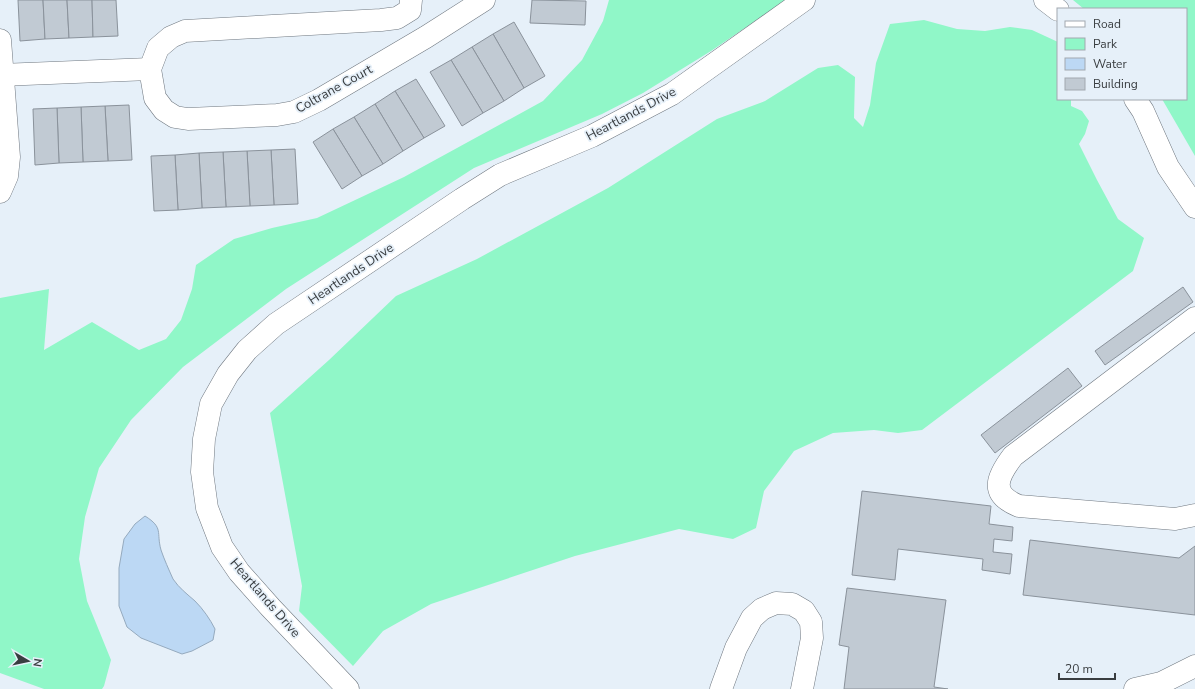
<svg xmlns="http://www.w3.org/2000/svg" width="1195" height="689" font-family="'Nunito Sans',sans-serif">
	<rect width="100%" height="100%" fill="#e6f0f9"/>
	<!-- green -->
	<g fill="#90f7c8">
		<polygon points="609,0 786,0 711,51 643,93 602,114 474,168 286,289 183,367 131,420 99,468 85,517 79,559 87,601 111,660 104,686 102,689 44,689 0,673 0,298 49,289 44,350 92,322 139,350 166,339 181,320 192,289 196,265 234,239 272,228 317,218 404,177 543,101 582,60 603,21"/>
		<polygon points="1073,0 1195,0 1195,156 1162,99 1186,99 1186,9 1084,9"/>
		<polygon points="924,20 957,29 985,31 1010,27 1032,30 1058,42 1058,99 1071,99 1071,106 1082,111 1089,121 1085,134 1079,144 1097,180 1118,219 1144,238 1133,271 922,430 898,433 874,430 833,433 794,451 764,491 756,528 733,539 679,529 575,556 431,604 383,631 353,666 299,611 302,586 270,413 329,360 396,296 477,259 608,188 717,119 765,101 818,68 838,65 855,77 854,118 863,127 870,105 876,63 890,24"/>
	</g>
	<!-- water -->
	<path fill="#bcd8f4" stroke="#95aabe" d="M145,516c19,12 11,16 16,34 3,9 8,20 12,29 6,9 14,15 22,22 8,8 15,18 20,28l-2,11 -21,11 -10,3 -41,-16 -14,-11 -8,-21v-38l5,-29 11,-15z"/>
	<!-- building -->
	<g fill="#c1cad3" stroke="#8a929b">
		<polygon points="18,0 43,0 45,39 20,41"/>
		<polygon points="43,0 67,0 69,38 45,39"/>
		<polygon points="67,0 92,0 93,37 69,38"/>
		<polygon points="92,0 116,0 118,36 93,37"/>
		<polygon points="532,0 586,1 585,25 530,23"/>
		<polygon points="514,22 545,76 524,88 493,34"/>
		<polygon points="493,34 524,88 504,101 472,47"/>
		<polygon points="472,47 504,101 483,113 451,60"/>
		<polygon points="451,60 483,113 462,126 430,72"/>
		<polygon points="416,79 445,126 424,138 395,91"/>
		<polygon points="395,91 424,138 403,151 375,104"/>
		<polygon points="375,104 403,151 383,164 354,117"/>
		<polygon points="129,105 132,160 108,161 105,106"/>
		<polygon points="105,106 108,161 83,162 81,107"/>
		<polygon points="81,107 83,162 59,163 57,108"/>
		<polygon points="57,108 59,163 35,165 33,109"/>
		<polygon points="354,117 383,164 362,176 333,129"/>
		<polygon points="333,129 362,176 342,189 313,142"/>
		<polygon points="295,149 298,204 274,205 271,150"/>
		<polygon points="271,150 274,205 250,206 247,151"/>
		<polygon points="247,151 250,206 226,207 223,152"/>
		<polygon points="223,152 226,207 202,208 199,153"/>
		<polygon points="199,153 202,208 178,210 175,155"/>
		<polygon points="175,155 178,210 154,211 151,156"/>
		<polygon points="1183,287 1193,302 1105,365 1095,351"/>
		<polygon points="1068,368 1082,386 995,453 981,435"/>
		<polygon points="862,491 991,506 989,524 1013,527 1012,541 994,539 993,552 1012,554 1010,574 982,570 983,559 898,549 895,580 852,575"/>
		<polygon points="1030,540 1179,558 1195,546 1195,615 1023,595"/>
		<polygon points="847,588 946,600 934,687 948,689 844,689 849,647 839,645"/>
	</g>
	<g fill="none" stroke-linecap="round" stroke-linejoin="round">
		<defs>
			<g id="minor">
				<polyline points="411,0 410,10 397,18 381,20 185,31 171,37 158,48 150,69 155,98 164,110 175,117 188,119 277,115 294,112 319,100 426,37 484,0"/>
				<polyline points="1045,0 1058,10"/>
				<polyline points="0,40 9,157 7,176 0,192"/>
				<polyline points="0,75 150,69"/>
				<polyline points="1135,99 1143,111 1168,167 1195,207"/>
				<path d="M1195,318l-182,138c-16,21 -24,38 6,50l156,13 20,-4"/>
				<polyline points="348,689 271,608 239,572 222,547 207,508 202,472 204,439 211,404 228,374 247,350 276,324 462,199 500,175 592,136 672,94 804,0"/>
				<polyline points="721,689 736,648 752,618 762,609 776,603 792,604 804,611 811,622 812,638 802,689"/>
				<polyline points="1135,689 1161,683 1195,666"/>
			</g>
		</defs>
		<!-- minor casing -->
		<use href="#minor" stroke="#707880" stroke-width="23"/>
		<!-- minor -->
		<use href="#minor" stroke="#fff" stroke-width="22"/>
	</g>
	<g text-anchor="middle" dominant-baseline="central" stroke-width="3.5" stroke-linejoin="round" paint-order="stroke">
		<!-- street labels -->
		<g font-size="13" fill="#393d40" stroke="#e6f0f9">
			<text transform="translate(334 89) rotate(-29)">Coltrane Court</text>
			<text transform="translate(631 114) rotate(-28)">Heartlands Drive</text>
			<text transform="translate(351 274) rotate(-34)">Heartlands Drive</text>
			<text transform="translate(265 598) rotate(49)">Heartlands Drive</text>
		</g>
	</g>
	<!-- legend -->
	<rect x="1057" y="8" width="130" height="92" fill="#e6f0f9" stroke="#a1a8af"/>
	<rect x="1065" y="21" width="20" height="6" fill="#ffffff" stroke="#a1a8af"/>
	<text x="1093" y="28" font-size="12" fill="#393d40">Road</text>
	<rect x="1065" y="38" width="20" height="12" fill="#90f7c8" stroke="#a1a8af"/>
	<text x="1093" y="48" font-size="12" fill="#393d40">Park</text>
	<rect x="1065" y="58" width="20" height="12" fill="#bcd8f4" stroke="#a1a8af"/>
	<text x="1093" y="68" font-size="12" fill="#393d40">Water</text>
	<rect x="1065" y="78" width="20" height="12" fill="#c1cad3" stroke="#a1a8af"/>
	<text x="1093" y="88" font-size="12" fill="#393d40">Building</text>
	<!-- north arrow -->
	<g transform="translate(28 661) rotate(99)" stroke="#e6f0f9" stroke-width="3" paint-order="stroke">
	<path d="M0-3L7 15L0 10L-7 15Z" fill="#393d40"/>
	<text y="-6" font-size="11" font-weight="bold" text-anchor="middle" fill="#393d40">N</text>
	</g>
	<!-- scale -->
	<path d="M1059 673v6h56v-6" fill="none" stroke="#393d40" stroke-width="2"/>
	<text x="1065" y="673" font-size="12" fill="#393d40" stroke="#e6f0f9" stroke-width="3" paint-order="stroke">20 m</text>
</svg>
